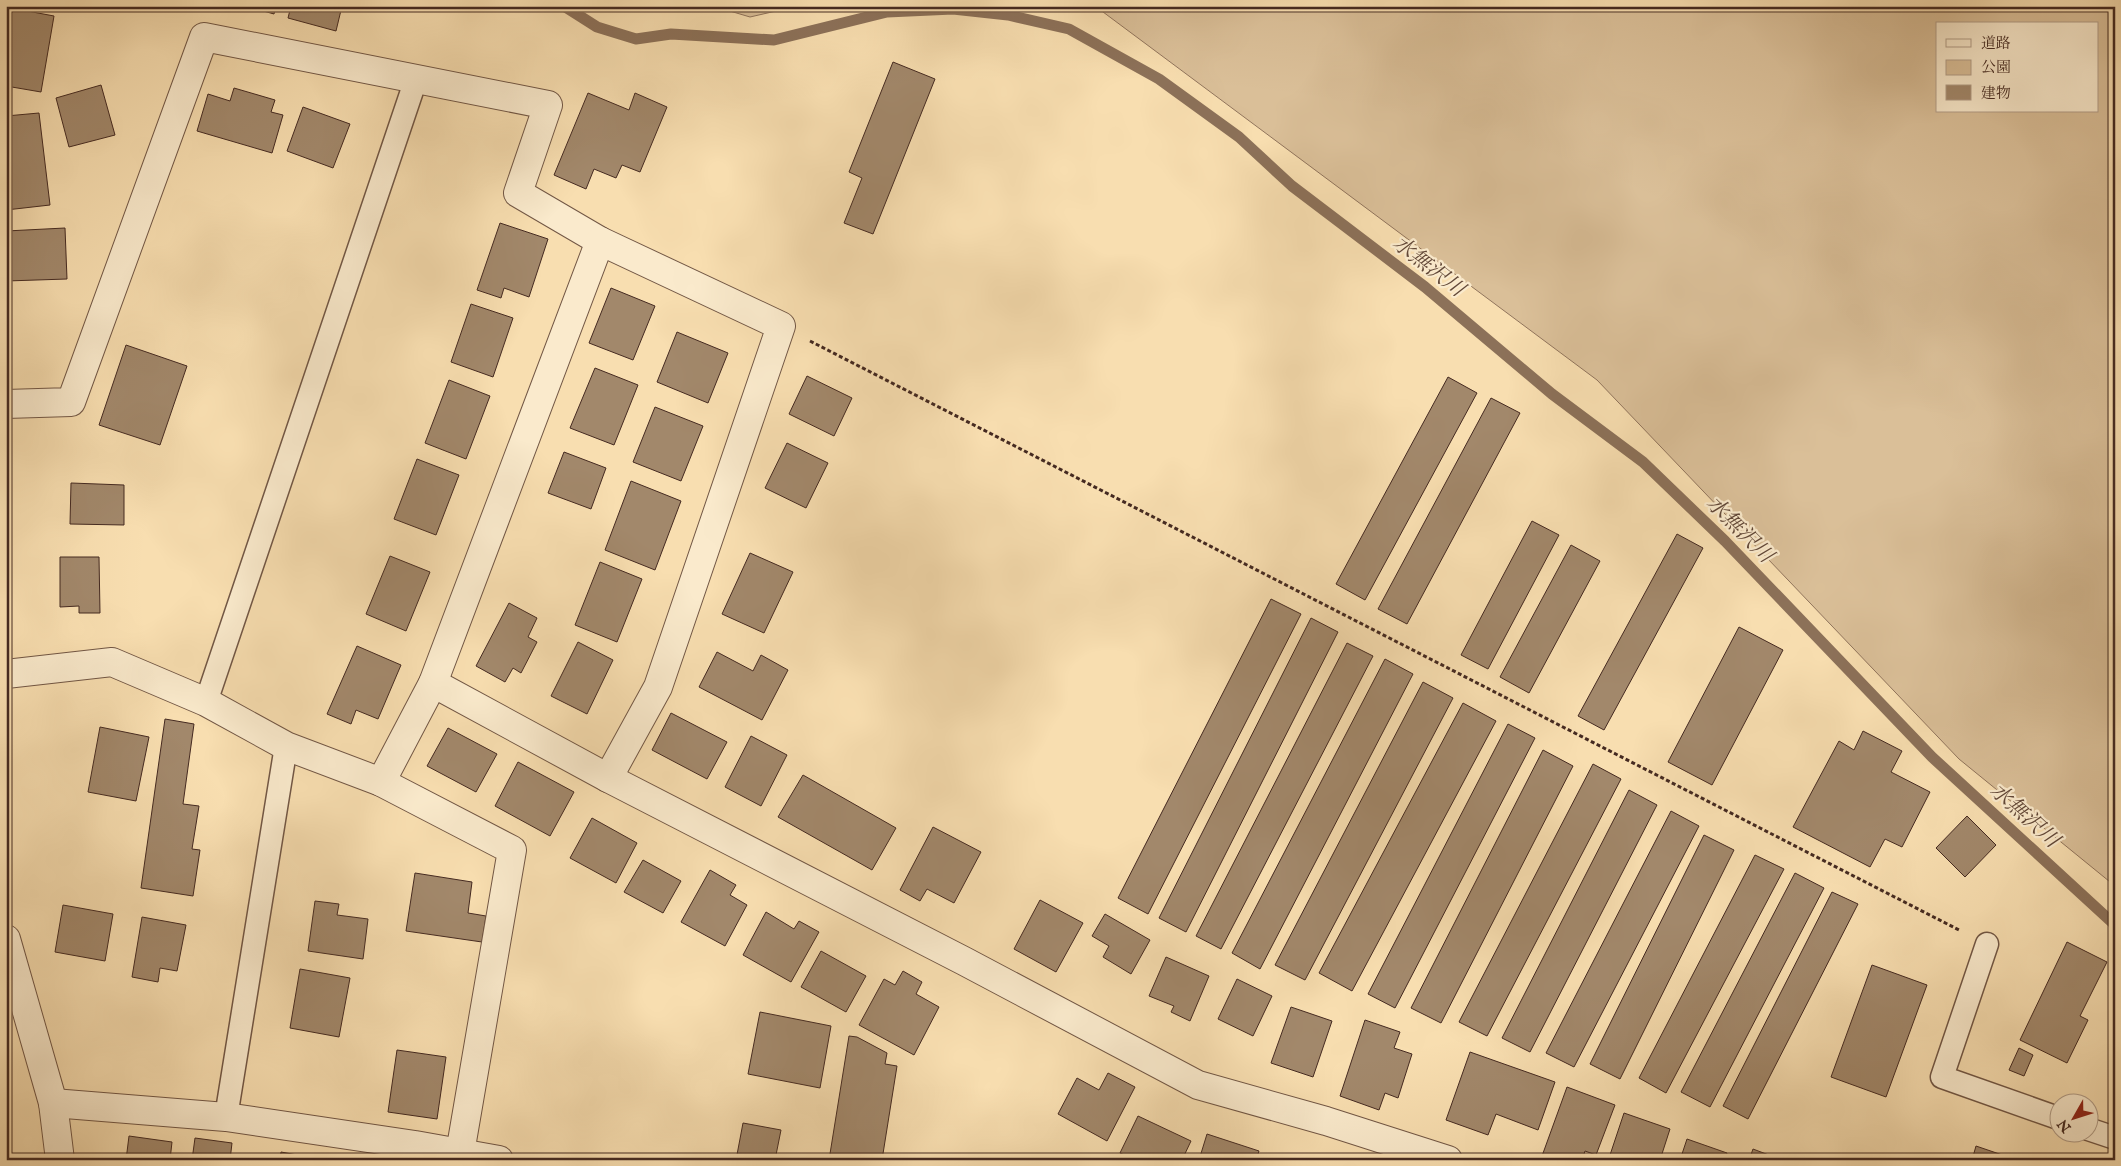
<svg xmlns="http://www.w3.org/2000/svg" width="2121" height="1166" font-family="'IM FELL English','Noto Serif JP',serif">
	<rect width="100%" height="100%" fill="#f8deb0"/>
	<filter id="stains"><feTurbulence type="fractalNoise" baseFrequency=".004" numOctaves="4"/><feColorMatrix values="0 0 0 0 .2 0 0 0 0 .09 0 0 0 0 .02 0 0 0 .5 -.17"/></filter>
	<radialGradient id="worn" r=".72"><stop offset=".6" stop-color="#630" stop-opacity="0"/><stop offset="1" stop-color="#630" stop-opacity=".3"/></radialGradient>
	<!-- green -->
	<g fill="#dabf98" stroke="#90745c" fill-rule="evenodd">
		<polygon points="713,6 798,6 750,17"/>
		<path d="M1095,6h1020v880l-156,-127 -362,-379zM1937,24h160v87h-160z"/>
	</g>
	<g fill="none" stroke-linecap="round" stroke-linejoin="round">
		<!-- stream -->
		<polyline stroke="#8c7159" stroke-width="11" points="564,6 597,27 636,39 671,34 774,40 887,12 953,9 1008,15 1069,29 1159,79 1239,137 1292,186 1425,287 1552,394 1643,462 1725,541 1932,757 2115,925"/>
	</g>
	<!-- building -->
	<g fill="#a2886b" stroke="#452a21">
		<polygon points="254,6 276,6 274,14 253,8"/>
		<polygon points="291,6 342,6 336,31 288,18"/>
		<polygon points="6,7 54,16 41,92 6,86"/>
		<polygon points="893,62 935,79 873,234 844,223 862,178 849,172"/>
		<polygon points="101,85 115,135 69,147 56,98"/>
		<polygon points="234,88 275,100 271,112 283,115 272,153 197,131 208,94 230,101"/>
		<polygon points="588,93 629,110 635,93 667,107 640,172 622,165 616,178 594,169 586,189 554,175"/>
		<polygon points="303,107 350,124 333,168 287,151"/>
		<polygon points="39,113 50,205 6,210 6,116"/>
		<polygon points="500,223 548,239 529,297 504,288 501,298 477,290"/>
		<polygon points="65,228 67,279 6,281 6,231"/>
		<polygon points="611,288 655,306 633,360 589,343"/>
		<polygon points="471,304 513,318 493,377 451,362"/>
		<polygon points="677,332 728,353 708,403 657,382"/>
		<polygon points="126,345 187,366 160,445 99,425"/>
		<polygon points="595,368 638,385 614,445 570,428"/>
		<polygon points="807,376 852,398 834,436 789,414"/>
		<polygon points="1448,377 1477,393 1365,600 1336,584"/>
		<polygon points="449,380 490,396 466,459 425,443"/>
		<polygon points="1491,398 1520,413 1407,624 1378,609"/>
		<polygon points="655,407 703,426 681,481 633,462"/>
		<polygon points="787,443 828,463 806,508 765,488"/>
		<polygon points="564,452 606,468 591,509 548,493"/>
		<polygon points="417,459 459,475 436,535 394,519"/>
		<polygon points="631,481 681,501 655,570 605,550"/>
		<polygon points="71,483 124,485 124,525 70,524"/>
		<polygon points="1532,521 1559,535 1488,669 1461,655"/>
		<polygon points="1677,534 1703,548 1604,730 1578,716"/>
		<polygon points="1571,545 1600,561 1529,693 1500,677"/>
		<polygon points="750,553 793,572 764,633 722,614"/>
		<polygon points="390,556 430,572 406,631 366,614"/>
		<polygon points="60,557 99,557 100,613 79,613 79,606 60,607"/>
		<polygon points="600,562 642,579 617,642 575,625"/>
		<polygon points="1271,599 1301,614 1148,914 1118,898"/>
		<polygon points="509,603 537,618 528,637 537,642 521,673 513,668 505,682 476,666"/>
		<polygon points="1311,618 1338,632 1186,932 1159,918"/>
		<polygon points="1739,627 1783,650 1712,785 1668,762"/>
		<polygon points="578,642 613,660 587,714 551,696"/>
		<polygon points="1347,643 1373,656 1221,949 1196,936"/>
		<polygon points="357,646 401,665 378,719 356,710 351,724 327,714"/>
		<polygon points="717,652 753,671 761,655 788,670 762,720 699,687"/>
		<polygon points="1385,659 1413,674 1260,969 1232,953"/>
		<polygon points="1423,682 1453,698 1305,980 1275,965"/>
		<polygon points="1463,703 1496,721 1352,991 1319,973"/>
		<polygon points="671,713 727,742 707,779 652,750"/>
		<polygon points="165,719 194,724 183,804 199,806 192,849 200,850 193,896 141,888"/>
		<polygon points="1508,724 1535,738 1395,1008 1368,994"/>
		<polygon points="100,727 149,737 136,801 88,792"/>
		<polygon points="448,728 497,754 476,792 427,766"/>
		<polygon points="1863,731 1902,751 1891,772 1930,792 1902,847 1885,839 1870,867 1793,827 1839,741 1854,750"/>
		<polygon points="751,736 787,755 761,806 725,787"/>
		<polygon points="1543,750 1573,766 1441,1023 1411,1008"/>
		<polygon points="518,762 574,792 550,836 495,806"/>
		<polygon points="1593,764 1621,779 1487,1036 1459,1022"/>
		<polygon points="803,775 896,828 872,870 778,817"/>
		<polygon points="1629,790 1657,805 1530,1052 1502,1038"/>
		<polygon points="1671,811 1699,826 1574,1067 1546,1053"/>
		<polygon points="1967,816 1996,845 1965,877 1936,848"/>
		<polygon points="592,818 637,843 616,883 570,858"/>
		<polygon points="933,827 981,852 954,903 927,889 920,901 900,890"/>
		<polygon points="1704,835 1734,850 1620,1079 1590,1064"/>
		<polygon points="1755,855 1784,869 1666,1093 1639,1078"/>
		<polygon points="643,860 681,881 663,913 624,892"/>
		<polygon points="710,870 736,885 730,895 747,905 725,946 681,922"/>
		<polygon points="415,873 472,882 468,913 486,916 482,942 406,931"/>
		<polygon points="1795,873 1824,888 1710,1107 1681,1092"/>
		<polygon points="1832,892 1858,904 1748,1119 1723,1106"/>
		<polygon points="1040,900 1083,923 1056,972 1014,949"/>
		<polygon points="315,901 339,904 337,915 368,919 363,959 308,951"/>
		<polygon points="63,905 113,914 105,961 55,952"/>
		<polygon points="766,912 794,929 799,921 819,932 791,982 743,955"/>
		<polygon points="1105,914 1150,940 1131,974 1103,957 1109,946 1092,936"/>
		<polygon points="142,917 186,925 177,971 160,968 158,982 132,977"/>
		<polygon points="2067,942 2107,962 2080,1016 2088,1020 2067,1063 2020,1040"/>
		<polygon points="821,951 866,976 846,1012 801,987"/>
		<polygon points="1166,957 1209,976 1190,1021 1171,1012 1174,1006 1149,996"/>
		<polygon points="1872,965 1927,985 1886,1097 1831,1077"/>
		<polygon points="300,969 350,978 339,1037 290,1028"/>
		<polygon points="903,971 922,982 916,994 939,1007 914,1055 859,1025 884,979 895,985"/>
		<polygon points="1237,979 1272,996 1253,1036 1218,1019"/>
		<polygon points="1291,1007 1332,1021 1313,1077 1271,1063"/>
		<polygon points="760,1012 831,1026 820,1088 748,1074"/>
		<polygon points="1365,1020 1400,1032 1394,1048 1412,1054 1398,1098 1385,1093 1379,1110 1340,1096"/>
		<polygon points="849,1036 857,1037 887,1053 885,1064 897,1066 882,1160 829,1160"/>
		<polygon points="2019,1048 2033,1055 2024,1076 2009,1070"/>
		<polygon points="397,1050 446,1057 437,1119 388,1112"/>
		<polygon points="1470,1052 1555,1082 1538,1130 1496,1114 1488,1135 1446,1120"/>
		<polygon points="1108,1073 1135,1087 1107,1141 1058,1114 1077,1078 1099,1090"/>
		<polygon points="1567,1087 1615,1105 1596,1155 1585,1151 1582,1160 1553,1160 1542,1156"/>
		<polygon points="1624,1113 1670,1129 1660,1160 1624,1160 1610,1155"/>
		<polygon points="1138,1116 1191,1141 1182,1160 1135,1160 1120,1153"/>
		<polygon points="743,1123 781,1130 775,1160 736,1160"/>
		<polygon points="1207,1134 1259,1151 1256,1160 1199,1160"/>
		<polygon points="129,1136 172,1142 170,1160 126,1160"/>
		<polygon points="195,1138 232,1143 230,1160 192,1160"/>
		<polygon points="1687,1139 1727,1153 1725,1160 1680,1160"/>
		<polygon points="1976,1146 2017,1160 1972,1160"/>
		<polygon points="1753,1149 1782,1160 1749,1160"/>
		<polygon points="281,1152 325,1160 280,1160"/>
	</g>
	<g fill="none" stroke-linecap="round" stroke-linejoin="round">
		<defs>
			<g id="service">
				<polyline points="206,702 416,79"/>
				<polyline points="1987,944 1942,1077 2058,1118"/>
				<polyline points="226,1117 286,746"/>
				<polyline points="2088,1129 2115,1138"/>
			</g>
			<g id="minor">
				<polyline points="6,404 71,402 204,37 548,105 518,193 600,241"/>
				<polyline points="6,674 112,662 206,702 286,746 381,782 512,850 460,1153"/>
				<polyline points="433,683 608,778 964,961 1198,1085 1326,1121 1448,1160"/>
				<polyline points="381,782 433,683 600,241 781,326 658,687 608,778"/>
				<polyline points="6,939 53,1103 60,1160"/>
				<polyline points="53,1103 226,1117 415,1145 499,1160"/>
			</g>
		</defs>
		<!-- service casing -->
		<use href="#service" stroke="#725745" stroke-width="25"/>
		<!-- minor casing -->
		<use href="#minor" stroke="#725745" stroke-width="30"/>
		<!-- path -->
		<polyline stroke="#452a21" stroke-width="3" stroke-dasharray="4 2.5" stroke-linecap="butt" points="810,341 1959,930"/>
		<!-- service -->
		<use href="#service" stroke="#faeacc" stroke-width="22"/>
		<!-- minor -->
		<use href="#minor" stroke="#faeacc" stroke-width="28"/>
	</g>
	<g text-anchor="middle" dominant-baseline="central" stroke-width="4.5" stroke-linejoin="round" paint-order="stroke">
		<!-- water labels -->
		<g font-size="21" font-style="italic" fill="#624838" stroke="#faeacc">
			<text transform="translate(1428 267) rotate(38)">水無沢川</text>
			<text transform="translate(1739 530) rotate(45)">水無沢川</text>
			<text transform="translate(2024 816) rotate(42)">水無沢川</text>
		</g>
	</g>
	<!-- margin -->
	<rect width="2121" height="1166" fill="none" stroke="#f8deb0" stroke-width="25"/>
	<rect x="8" y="8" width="2106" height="1151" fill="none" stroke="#452a21" stroke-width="2.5"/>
	<rect x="12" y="12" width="2096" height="1141" fill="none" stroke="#452a21"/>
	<!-- legend -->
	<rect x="1936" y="22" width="162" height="90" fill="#faeacc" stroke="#b29d88"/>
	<rect x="1946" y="39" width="25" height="8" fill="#faeacc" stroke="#b29d88"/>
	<text x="1981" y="48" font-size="15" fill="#452a21">道路</text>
	<rect x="1946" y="60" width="25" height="15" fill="#dabf98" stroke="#b29d88"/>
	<text x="1981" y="72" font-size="15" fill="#452a21">公園</text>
	<rect x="1946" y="85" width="25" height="15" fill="#a2886b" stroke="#b29d88"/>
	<text x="1981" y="98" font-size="15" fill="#452a21">建物</text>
	<!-- north arrow -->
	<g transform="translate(2074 1118) rotate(231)"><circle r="24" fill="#faeacc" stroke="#b29d88"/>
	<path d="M0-4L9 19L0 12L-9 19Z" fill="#8f2418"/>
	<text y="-8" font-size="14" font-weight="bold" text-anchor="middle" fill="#452a21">N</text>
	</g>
	<rect width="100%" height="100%" filter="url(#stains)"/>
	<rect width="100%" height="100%" fill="url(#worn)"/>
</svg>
